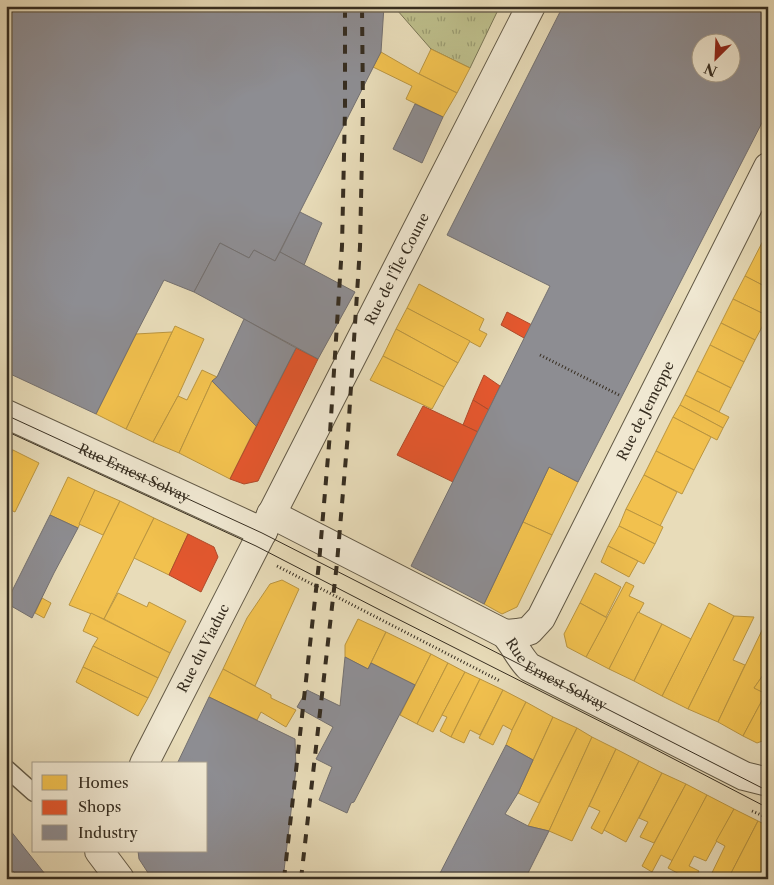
<svg xmlns="http://www.w3.org/2000/svg" width="774" height="885" font-family="'Libre Caslon Text',serif">
	<defs>
		<pattern id="grass-tufts" width="24" height="20" patternUnits="userSpaceOnUse" patternTransform="scale(1.25)"><rect width="24" height="20" fill="#bdbe8b"/><path d="M3 7l-1-3M5 7V3M7 7l1-3M15 17l-1-3M17 17v-4M19 17l1-3" fill="none" stroke="#9a9b71"/></pattern>
	</defs>
	<rect width="100%" height="100%" fill="#e8dcb9"/>
	<filter id="stains"><feTurbulence type="fractalNoise" baseFrequency=".004" numOctaves="4"/><feColorMatrix values="0 0 0 0 .2 0 0 0 0 .09 0 0 0 0 .02 0 0 0 .5 -.17"/></filter>
	<radialGradient id="worn" r=".72"><stop offset=".6" stop-color="#630" stop-opacity="0"/><stop offset="1" stop-color="#630" stop-opacity=".3"/></radialGradient>
	<!-- grass -->
	<polygon fill="url(#grass-tufts)" stroke="#7a7656" points="399,6 489,6 498,10 470,68 431,49 397,10"/>
	<!-- homes -->
	<g fill="#f2c14e" stroke="#ba9540">
		<polygon points="431,49 470,68 457,93 419,74"/>
		<polygon points="381,52 419,74 457,93 443,117 406,99 412,86 373,67"/>
		<polygon points="768,231 768,288 745,276"/>
		<polygon points="745,276 768,288 768,316 733,299"/>
		<polygon points="419,284 484,319 479,330 487,334 480,347 407,308"/>
		<polygon points="733,299 768,316 755,340 721,323"/>
		<polygon points="407,308 470,341 458,363 396,329"/>
		<polygon points="721,323 755,340 744,362 710,345"/>
		<polygon points="175,326 204,339 178,396 153,442 126,429"/>
		<polygon points="396,329 458,363 444,387 383,356"/>
		<polygon points="172,332 126,429 96,414 136,334"/>
		<polygon points="710,345 744,362 731,388 697,371"/>
		<polygon points="383,356 444,387 432,409 370,380"/>
		<polygon points="202,370 217,377 212,381 179,453 153,442 178,396 187,400"/>
		<polygon points="697,371 731,388 719,412 685,395"/>
		<polygon points="212,381 256,426 230,479 179,453"/>
		<polygon points="685,395 729,417 723,428 680,405"/>
		<polygon points="680,405 723,428 717,440 673,417"/>
		<polygon points="673,417 711,437 694,470 656,451"/>
		<polygon points="6,447 13,450 6,465"/>
		<polygon points="13,450 39,463 15,512 6,508 6,465"/>
		<polygon points="656,451 694,470 682,494 644,475"/>
		<polygon points="549,467 578,482 552,535 523,522"/>
		<polygon points="644,475 677,492 660,526 626,509"/>
		<polygon points="68,477 95,490 78,528 50,515"/>
		<polygon points="95,490 120,501 103,535 79,524"/>
		<polygon points="120,501 154,518 104,619 69,605"/>
		<polygon points="626,509 663,527 655,544 619,526"/>
		<polygon points="154,518 188,534 169,575 134,558"/>
		<polygon points="523,522 552,535 517,607 502,614 484,604"/>
		<polygon points="619,526 655,544 644,564 608,546"/>
		<polygon points="608,546 638,561 629,577 601,562"/>
		<polygon points="595,573 621,587 606,617 580,603"/>
		<polygon points="282,580 299,589 255,686 223,669 247,618 270,584"/>
		<polygon points="626,582 634,586 629,596 644,603 609,669 586,657"/>
		<polygon points="118,593 147,607 149,602 186,621 170,653 104,619"/>
		<polygon points="42,598 51,603 44,618 35,613"/>
		<polygon points="580,603 607,618 586,657 567,647 564,634"/>
		<polygon points="709,603 734,616 688,709 662,696"/>
		<polygon points="638,612 662,624 634,681 609,669"/>
		<polygon points="91,613 170,653 158,678 93,646 98,638 83,631"/>
		<polygon points="734,616 754,617 733,660 745,665 718,722 688,709"/>
		<polygon points="358,619 386,632 368,669 345,657 345,645"/>
		<polygon points="662,624 691,639 662,696 634,681"/>
		<polygon points="765,624 768,625 768,668 754,688 766,693 743,736 718,722"/>
		<polygon points="386,632 431,654 415,685 371,663"/>
		<polygon points="93,646 158,678 148,698 83,667"/>
		<polygon points="431,654 448,663 417,724 400,715"/>
		<polygon points="448,663 465,672 433,732 417,724"/>
		<polygon points="83,667 148,698 138,716 76,682"/>
		<polygon points="768,668 768,695 754,688"/>
		<polygon points="223,669 271,695 271,698 296,710 286,727 261,712 257,720 209,697"/>
		<polygon points="465,672 480,679 451,737 440,731 447,717 442,715"/>
		<polygon points="480,679 503,690 480,735 470,730 464,743 451,737"/>
		<polygon points="503,690 526,702 512,730 503,725 493,745 479,738"/>
		<polygon points="766,693 768,695 768,739 757,743 743,736"/>
		<polygon points="526,702 553,717 533,760 506,745 512,730"/>
		<polygon points="553,717 577,728 539,803 518,793"/>
		<polygon points="577,728 592,737 549,831 528,826"/>
		<polygon points="592,737 616,749 572,841 549,831"/>
		<polygon points="616,749 639,761 602,834 591,828 600,811 589,806"/>
		<polygon points="639,761 662,773 626,842 604,830"/>
		<polygon points="662,773 686,784 654,843 640,837 648,822 639,818"/>
		<polygon points="686,784 707,795 673,861 661,855 652,872 642,866"/>
		<polygon points="707,795 734,809 706,861 694,856 689,866 699,871 694,879 689,879 668,868"/>
		<polygon points="734,809 758,821 728,879 709,879 725,846 716,841"/>
		<polygon points="758,821 768,826 768,859 758,879 728,879"/>
		<polygon points="768,859 768,879 758,879"/>
	</g>
	<!-- shops -->
	<g fill="#e4572e" stroke="#b04a2a">
		<polygon points="507,312 532,325 524,338 501,325"/>
		<polygon points="296,348 318,359 258,481 244,484 230,479"/>
		<polygon points="484,375 500,386 489,410 473,400"/>
		<polygon points="473,400 489,410 478,432 463,425"/>
		<polygon points="423,406 478,432 453,482 397,455"/>
		<polygon points="188,534 214,547 218,557 201,592 169,575"/>
	</g>
	<!-- industry -->
	<g fill="#8d8d92" stroke="#737070" fill-rule="evenodd">
		<polygon points="6,6 384,6 381,52 275,261 254,250 249,258 220,243 194,292 164,280 136,334 96,414 6,372"/>
		<path d="M563,6h205v105l-190,371 -29,-15 -65,137 -73,-38 139,-280 -103,-51zM702,42h30v30h-30z"/>
		<polygon points="415,104 443,117 422,163 393,149"/>
		<polygon points="300,212 322,223 304,265 280,252"/>
		<polygon points="220,243 249,258 254,250 275,261 280,252 355,292 318,359 194,292"/>
		<polygon points="244,319 296,348 256,426 212,381 217,377"/>
		<polygon points="50,515 78,528 54,573 32,618 6,603"/>
		<polygon points="345,657 368,669 371,663 415,685 354,802 351,803 347,813 319,800 332,767 316,759 333,727 297,707 307,690 340,706"/>
		<polygon points="209,697 295,739 296,769 283,879 152,879 139,859 138,851 206,851 206,764 177,764"/>
		<polygon points="506,745 533,760 518,793 505,814 528,826 549,831 525,879 437,879"/>
		<polygon points="6,825 49,879 20,879 6,863"/>
	</g>
	<g fill="none" stroke-linecap="round" stroke-linejoin="round">
		<defs>
			<polyline id="lane" points="6,768 34,793"/>
			<g id="street">
				<path id="s1" d="M6,414l257,118"/>
				<path id="s2" d="M271,514l234,120c9,10 14,23 24,33l215,109 20,5 4,-2"/>
				<path id="s3" d="M505,634l12,-1 12,-2 12,-13 227,-451"/>
				<path id="s4" d="M144,764l387,-758"/>
				<polyline points="99,851 120,879"/>
			</g>
		</defs>
		<!-- lane casing -->
		<use href="#lane" stroke="#625946" stroke-width="19"/>
		<!-- street casing -->
		<use href="#street" stroke="#625946" stroke-width="30"/>
		<!-- path -->
		<g stroke="#362d20" stroke-width="3" stroke-dasharray="1 2.5" stroke-linecap="butt">
			<polyline points="540,355 621,396"/>
			<polyline points="277,566 500,681"/>
			<polyline points="752,811 768,818"/>
		</g>
		<!-- lane -->
		<use href="#lane" stroke="#f0e8d2" stroke-width="16"/>
		<!-- street -->
		<use href="#street" stroke="#f0e8d2" stroke-width="28"/>
		<!-- tram -->
		<g stroke="#362d20" stroke-width="1">
			<polyline points="6,415 262,533 768,791"/>
			<polyline points="6,431 256,546 380,610 647,745 768,808"/>
		</g>
		<!-- rail -->
		<g stroke="#362d20" stroke-width="4" stroke-dasharray="9 9" stroke-linecap="butt">
			<polyline points="284,879 319,563 330,433 342,246 345,110 345,6"/>
			<polyline points="301,879 337,563 348,433 360,247 363,108 362,6"/>
		</g>
	</g>
	<g text-anchor="middle" dominant-baseline="central" stroke-width="5" stroke-linejoin="round" paint-order="stroke">
		<!-- street labels -->
		<g font-size="14" fill="#362d20" stroke="#f0e8d2">
			<text stroke="none"><textPath href="#s4" startOffset="556">Rue de l'Île Coune</textPath></text>
			<text stroke="none"><textPath href="#s3" startOffset="274">Rue de Jemeppe</textPath></text>
			<text stroke="none"><textPath href="#s1" startOffset="141">Rue Ernest Solvay</textPath></text>
			<text stroke="none"><textPath href="#s4" startOffset="130">Rue du Viaduc</textPath></text>
			<text stroke="none"><textPath href="#s2" startOffset="330">Rue Ernest Solvay</textPath></text>
		</g>
	</g>
	<!-- margin -->
	<rect width="774" height="885" fill="none" stroke="#e8dcb9" stroke-width="25"/>
	<rect x="8" y="8" width="759" height="870" fill="none" stroke="#362d20" stroke-width="2.5"/>
	<rect x="12" y="12" width="749" height="860" fill="none" stroke="#362d20"/>
	<!-- legend -->
	<rect x="32" y="762" width="175" height="90" fill="#f0e8d2" stroke="#a69d8b"/>
	<rect x="42" y="775" width="25" height="15" fill="#f2c14e" stroke="#a69d8b"/>
	<text x="78" y="788" font-size="15" fill="#362d20">Homes</text>
	<rect x="42" y="800" width="25" height="15" fill="#e4572e" stroke="#a69d8b"/>
	<text x="78" y="812" font-size="15" fill="#362d20">Shops</text>
	<rect x="42" y="825" width="25" height="15" fill="#8d8d92" stroke="#a69d8b"/>
	<text x="78" y="838" font-size="15" fill="#362d20">Industry</text>
	<!-- north arrow -->
	<g transform="translate(716 58) rotate(204)"><circle r="24" fill="#f0e8d2" stroke="#a69d8b"/>
	<path d="M0-4L9 19L0 12L-9 19Z" fill="#8f2418"/>
	<text y="-8" font-size="14" font-weight="bold" text-anchor="middle" fill="#362d20">N</text>
	</g>
	<rect width="100%" height="100%" filter="url(#stains)"/>
	<rect width="100%" height="100%" fill="url(#worn)"/>
</svg>
